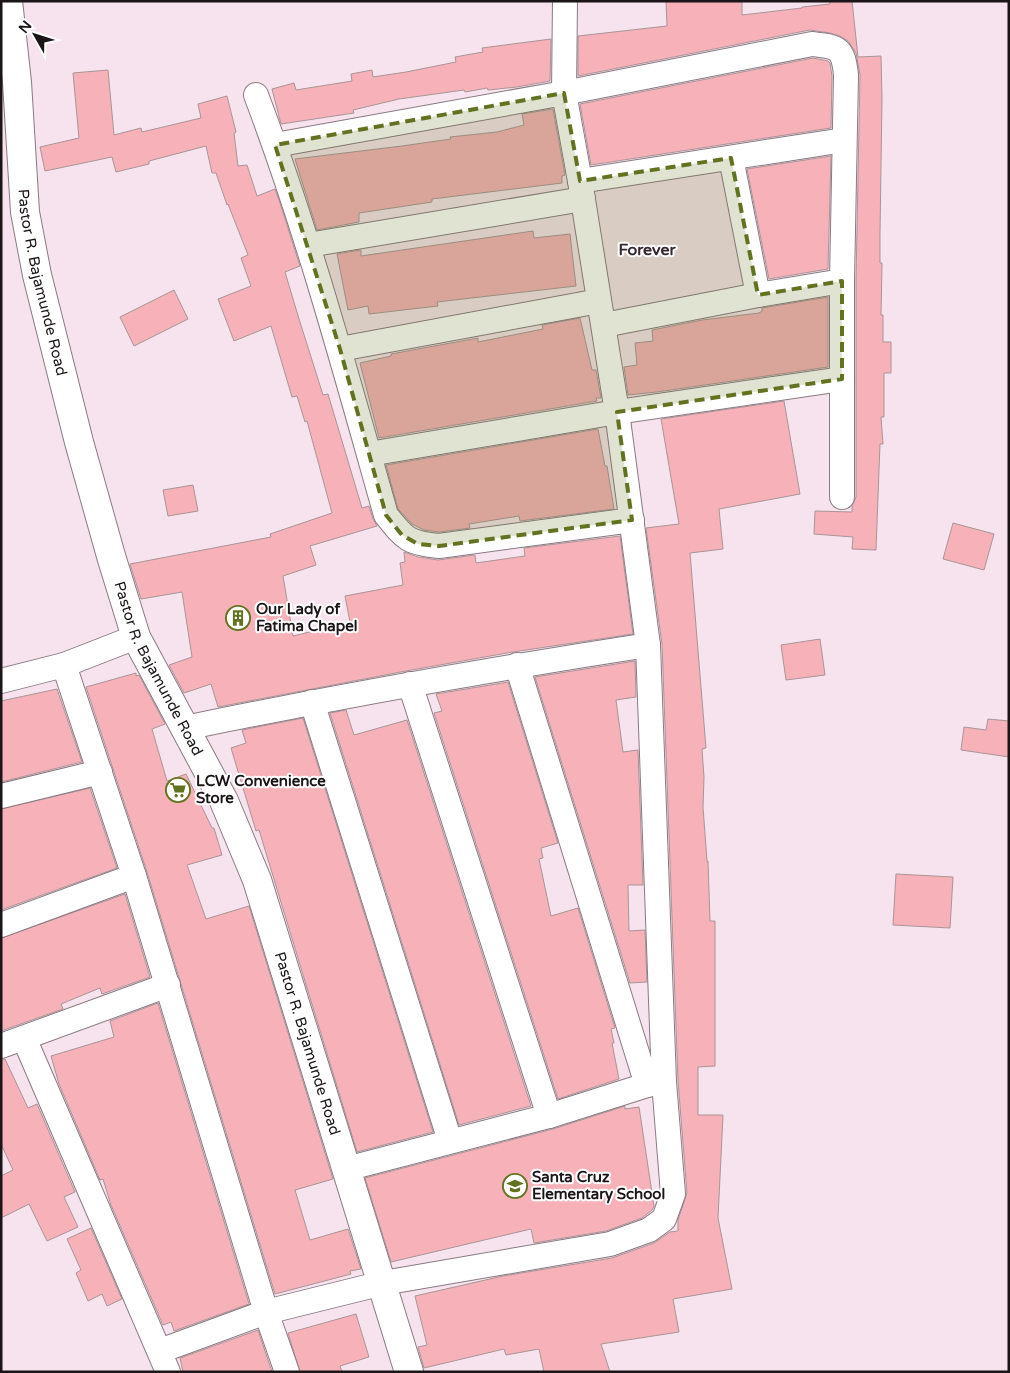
<svg xmlns="http://www.w3.org/2000/svg" width="1010" height="1373" font-family="'Varela Round',sans-serif">
	<rect width="100%" height="100%" fill="#f6e3ed"/>
	<!-- building -->
	<g fill="#f7b1b9" stroke="#a99597">
		<polygon points="666,1 742,1 742,15 802,8 802,7 830,4 830,1 852,1 858,57 881,56 882,98 880,233 880,263 882,263 881,315 883,315 883,342 891,342 891,373 884,373 884,417 881,417 883,444 880,444 876,550 852,549 853,537 814,534 815,511 852,512 852,506 856,497 856,281 860,75 856,53 848,41 840,36 830,33 810,30 578,76 578,36 667,26"/>
		<polygon points="551,39 550,81 517,87 488,90 487,88 465,92 464,90 399,99 353,110 354,113 281,124 272,89 294,83 296,90 352,81 351,74 372,70 373,77 406,72 456,62 455,57 483,52 482,48"/>
		<polygon points="813,58 828,61 830,63 832,76 831,128 591,165 580,104"/>
		<polygon points="108,70 114,135 141,128 142,132 201,118 198,104 227,96 236,132 234,133 238,166 247,165 257,196 275,189 280,203 300,266 285,272 299,319 323,395 328,394 362,508 369,506 373,519 377,526 310,546 316,565 283,576 293,636 350,622 345,596 403,585 400,563 405,562 404,552 418,557 438,560 475,555 476,563 525,556 524,548 620,536 633,634 513,652 406,671 218,707 211,684 184,693 169,665 192,657 182,592 141,599 130,564 271,537 270,534 332,513 307,421 305,422 297,396 292,397 271,326 234,341 218,299 251,286 241,258 248,255 228,204 227,205 216,173 212,173 206,146 149,161 149,164 116,172 112,157 45,171 40,147 79,138 73,73"/>
		<polygon points="553,109 565,175 562,176 562,183 432,199 432,202 359,213 359,222 317,230 295,159 402,146 451,139 450,137 497,132 524,125 522,114"/>
		<polygon points="831,156 828,269 769,279 747,169"/>
		<polygon points="533,231 534,238 570,234 576,286 437,302 438,306 369,314 368,306 348,310 337,254 361,250 361,256"/>
		<polygon points="174,290 188,319 134,346 120,317"/>
		<polygon points="828,297 828,367 657,392 628,395 624,367 637,365 635,343 653,341 652,330 702,320 759,313 762,311 762,308"/>
		<polygon points="580,318 592,370 596,370 601,398 596,398 597,401 379,438 360,363 391,356 391,354 478,338 478,342 543,329 542,325"/>
		<polygon points="784,401 800,494 719,509 723,549 690,553 706,748 702,749 704,777 703,807 707,861 708,861 710,921 715,921 715,1066 698,1067 698,1115 723,1115 718,1218 732,1289 673,1299 679,1332 601,1344 610,1372 544,1372 539,1349 506,1355 504,1349 424,1368 418,1347 427,1345 415,1296 503,1276 612,1258 654,1243 670,1232 678,1231 678,1220 687,1193 678,1081 662,644 646,528 679,524 661,419"/>
		<polygon points="598,429 605,466 607,466 614,509 520,521 519,516 469,524 470,528 439,532 424,530 412,524 398,509 386,465"/>
		<polygon points="193,485 198,511 168,516 163,490"/>
		<polygon points="953,523 994,534 984,570 943,559"/>
		<polygon points="820,639 825,675 786,680 781,645"/>
		<polygon points="635,661 636,697 616,700 623,752 638,750 643,885 628,885 629,931 645,930 647,982 630,983 535,677"/>
		<polygon points="136,673 136,676 139,675 165,724 152,729 167,781 186,774 212,828 214,828 222,855 187,865 206,919 249,906 333,1179 295,1190 310,1240 348,1229 361,1269 350,1271 351,1274 275,1294 147,872 86,687"/>
		<polygon points="508,682 558,843 541,848 543,858 539,859 551,916 578,908 615,1028 611,1029 614,1043 612,1043 619,1079 558,1099 434,713 442,711 436,694"/>
		<polygon points="57,689 82,762 1,782 1,701"/>
		<polygon points="346,710 354,735 407,720 531,1106 459,1125 330,713"/>
		<polygon points="303,718 433,1132 357,1152 259,830 256,831 231,748 246,743 242,730"/>
		<polygon points="988,719 1009,721 1009,757 961,750 964,727 986,730"/>
		<polygon points="90,788 117,868 1,910 1,809"/>
		<polygon points="896,874 953,877 950,928 893,925"/>
		<polygon points="125,894 150,977 102,994 100,988 61,1004 63,1009 1,1031 1,938"/>
		<polygon points="158,1003 249,1304 174,1331 171,1322 163,1325 111,1205 103,1179 100,1180 59,1084 51,1056 114,1037 110,1021"/>
		<polygon points="1,1059 5,1059 28,1108 37,1104 75,1192 64,1197 78,1227 47,1241 29,1204 1,1218 1,1176 13,1170 1,1144"/>
		<polygon points="625,1106 625,1109 639,1107 654,1206 652,1210 642,1218 606,1231 534,1243 531,1229 391,1262 365,1178 553,1129"/>
		<polygon points="91,1228 122,1299 107,1306 102,1294 88,1301 76,1273 81,1270 67,1239"/>
		<polygon points="356,1314 369,1357 340,1366 342,1372 300,1372 288,1333"/>
		<polygon points="258,1330 272,1372 183,1372 180,1358"/>
	</g>
	<g fill="none" stroke-linecap="round" stroke-linejoin="round">
		<defs>
			<g id="minor">
				<path d="M256,95c52,137 90,279 130,420 19,24 22,28 53,31l193,-26"/>
				<path d="M275,145l289,-52 248,-49c26,3 31,3 34,31l-4,206v216"/>
				<polyline points="731,158 758,295"/>
				<polyline points="580,181 844,140"/>
				<polyline points="308,245 583,199"/>
				<polyline points="604,325 758,295 842,281"/>
				<polyline points="340,349 599,301"/>
				<polyline points="369,454 617,412 842,379"/>
				<polyline points="64,665 134,876 266,1312 287,1372"/>
				<polyline points="517,665 647,1085"/>
				<polyline points="1,681 64,665 136,637"/>
				<polyline points="410,684 549,1116"/>
				<polyline points="312,702 450,1141"/>
				<path d="M185,728c154,-32 308,-59 463,-83"/>
				<polyline points="1,796 100,772"/>
				<polyline points="1,925 134,876"/>
				<polyline points="24,1038 168,1372"/>
				<polyline points="1,1046 168,985"/>
				<polyline points="346,1169 549,1116 647,1085 663,1082"/>
				<polyline points="160,1351 266,1312 383,1283 610,1244 649,1230 664,1219 673,1194 664,1082 648,645 617,412 580,181 564,93 565,1"/>
			</g>
			<g id="tertiary">
				<path id="s1" d="M8,1l9,81 8,130 12,63 42,167 32,114 25,81 88,164 33,79 152,492"/>
			</g>
		</defs>
		<!-- minor casing -->
		<use href="#minor" stroke="#8a7a82" stroke-width="26"/>
		<!-- tertiary casing -->
		<use href="#tertiary" stroke="#8a7a82" stroke-width="30"/>
		<!-- minor -->
		<use href="#minor" stroke="#fff" stroke-width="24"/>
		<!-- tertiary -->
		<use href="#tertiary" stroke="#fff" stroke-width="28"/>
	</g>
	<!-- marked area -->
	<path fill="#627320" fill-opacity="0.2" stroke="#627320" stroke-width="4" stroke-dasharray="10 6" stroke-linejoin="round" d="M564,93l16,88 151,-23 27,137 84,-14v98l-225,33 15,108 -193,26 -21,-2 -16,-9 -16,-20 -46,-166 -65,-204z"/>
	<!-- icons -->
	<defs>
		<symbol id="building-ring" viewBox="-11 -11 22 22"><circle r="9.5" fill="#fff" stroke="#627320" stroke-width="1.5"/><path d="M-4-6H4V6H1V3H-1V6H-4ZM-2.5-4.3h1.7v1.8h-1.7ZM.8-4.3h1.7v1.8H.8ZM-2.5-1h1.7V.8h-1.7ZM.8-1h1.7V.8H.8Z" fill="#627320"/></symbol>
		<symbol id="supermarket-ring" viewBox="-11 -11 22 22"><circle r="9.5" fill="#fff" stroke="#627320" stroke-width="1.5"/><path d="M-6-5.5h2.5l.6 2H6L4.5 2H-2.5L-4.4-4H-6ZM-1.5 3.2a1.3 1.3 0 1 0 .1 0ZM3 3.2a1.3 1.3 0 1 0 .1 0Z" fill="#627320"/></symbol>
		<symbol id="school-ring" viewBox="-11 -11 22 22"><circle r="9.5" fill="#fff" stroke="#627320" stroke-width="1.5"/><path d="M0-5L7-2L0 1L-7-2ZM-4 1L0 2.5L4 1V4Q0 6-4 4Z" fill="#627320"/></symbol>
	</defs>
	<g fill-rule="evenodd">
		<use href="#building-ring" x="224" y="604" width="28" height="28"/>
		<use href="#supermarket-ring" x="164" y="776" width="28" height="28"/>
		<use href="#school-ring" x="501" y="1172" width="28" height="28"/>
	</g>
	<g text-anchor="middle" dominant-baseline="central" stroke-width="4" stroke-linejoin="round" paint-order="stroke">
		<!-- street labels -->
		<g font-size="15" fill="#1b1518" stroke="#fff">
			<text stroke="none"><textPath href="#s1" startOffset="284">Pastor R. Bajamunde Road</textPath></text>
			<text stroke="none"><textPath href="#s1" startOffset="689">Pastor R. Bajamunde Road</textPath></text>
			<text stroke="none"><textPath href="#s1" startOffset="1094">Pastor R. Bajamunde Road</textPath></text>
		</g>
		<!-- poi labels -->
		<g font-size="15" font-weight="bold" fill="#1b1518" stroke="#fff" text-anchor="start">
			<text x="256" y="609">Our Lady of<tspan x="256" dy="17">Fatima Chapel</tspan></text>
			<text x="196" y="781">LCW Convenience<tspan x="196" dy="17">Store</tspan></text>
			<text x="532" y="1177">Santa Cruz<tspan x="532" dy="17">Elementary School</tspan></text>
		</g>
		<!-- neighbourhood labels -->
		<g font-size="16" font-weight="bold" fill="#35282f" stroke="#fff">
			<text x="647" y="250">Forever</text>
		</g>
	</g>
	<!-- border -->
	<rect width="1010" height="1373" fill="none" stroke="#1b1518" stroke-width="5"/>
	<!-- north arrow -->
	<g transform="translate(35 35) rotate(309)" stroke="#ffffff" stroke-width="4" paint-order="stroke">
	<path d="M0-4L9 19L0 12L-9 19Z" fill="#1b1518"/>
	<text y="-8" font-size="14" font-weight="bold" text-anchor="middle" fill="#1b1518">N</text>
	</g>
</svg>
